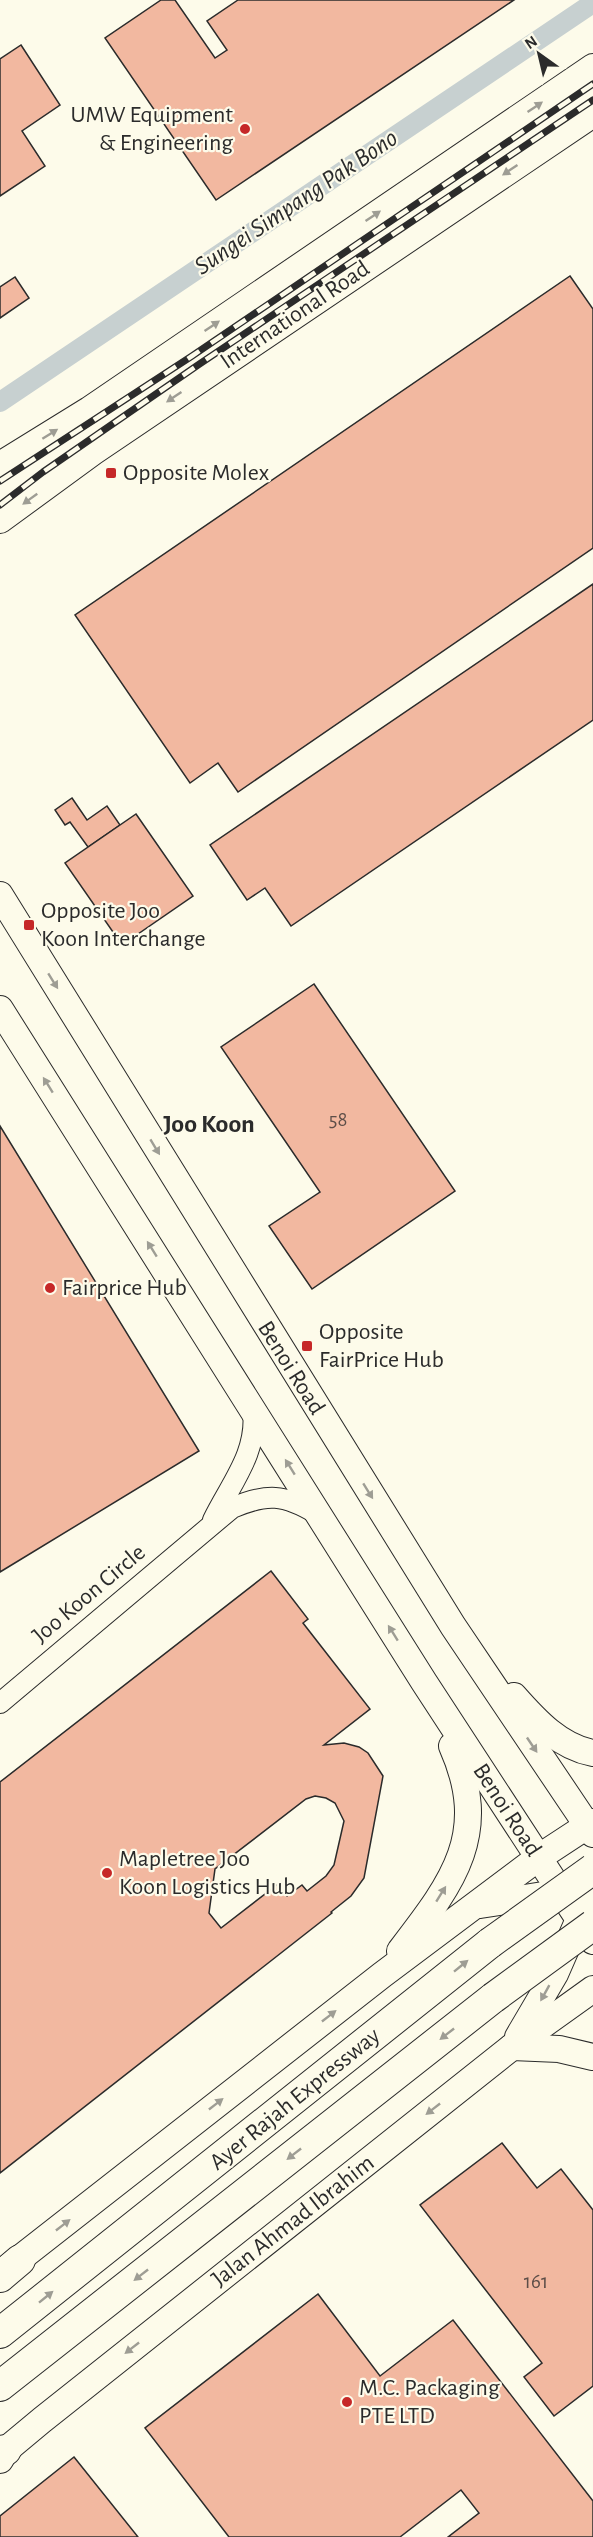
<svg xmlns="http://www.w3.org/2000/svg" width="593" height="2537" font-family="'Alegreya Sans',sans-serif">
	<rect width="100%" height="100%" fill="#fdfbea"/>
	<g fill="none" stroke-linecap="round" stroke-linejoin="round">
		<!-- canal -->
		<polyline stroke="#c7d0d0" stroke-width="20" points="0,402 593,3"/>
	</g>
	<!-- building -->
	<g fill="#f2b8a0" stroke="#2b2b2b" stroke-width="1.5" fill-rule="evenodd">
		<polygon points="161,0 175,0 215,58 227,50 207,21 238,0 514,0 216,200 105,38"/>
		<polygon points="21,45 60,105 22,131 45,166 0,196 0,59"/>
		<polygon points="570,276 593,309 593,548 238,792 218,763 190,783 75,615"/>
		<polygon points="15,277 29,298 0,318 0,287"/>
		<polygon points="593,584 593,720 291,926 265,888 247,900 210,845"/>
		<polygon points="72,798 87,820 107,806 120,825 88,847 70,822 65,825 55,810"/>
		<polygon points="136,814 193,896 122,945 65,863"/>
		<polygon points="314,984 455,1191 312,1289 269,1226 320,1192 221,1047"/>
		<polygon points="0,1126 199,1451 0,1572"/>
		<path d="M271,1571l37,48 -5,4 67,86 -46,36 20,-2 15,4 9,6 15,23 -19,102 -13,18 -20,16 1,1 -332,260v-391zM315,1796l11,2 9,5 9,18 -10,44 -8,11 -19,15 -5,-6 -15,11 -9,-12 -57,44 -12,-15 6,-44 91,-70z"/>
		<polygon points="502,2143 537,2188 561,2169 593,2210 593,2386 554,2416 524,2377 542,2363 420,2205"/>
		<polygon points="318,2294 380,2376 453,2320 593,2501 593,2537 448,2537 479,2513 461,2490 400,2537 229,2537 145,2428"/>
		<polygon points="74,2457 138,2537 0,2537 0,2516"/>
	</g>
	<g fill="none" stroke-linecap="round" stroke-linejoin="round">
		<defs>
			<g id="minor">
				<path d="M213,1520c18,-37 45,-67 40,-110"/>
				<path d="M0,1703l232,-195c35,-15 52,-14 85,6"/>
			</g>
			<g id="major">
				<polyline points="0,465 89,410 593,67"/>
				<polyline points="0,520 93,452 593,114"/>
				<polyline points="0,895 453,1626 593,1834"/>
				<polyline points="0,1009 424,1682 593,1941"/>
				<path d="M514,1696c22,25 46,51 79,57"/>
				<polyline points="480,1905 562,1892"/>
				<path d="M400,1951c53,-69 91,-117 52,-205"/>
				<polyline points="518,2037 555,1974 593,1887"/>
				<polyline points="512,2047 559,2049 593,2057"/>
				<polyline points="4,2271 382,1975 538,1858 593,1822"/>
				<polyline points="0,2460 6,2450 42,2420 512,2047 593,1989"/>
			</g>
			<g id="highway">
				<polyline points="0,2277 20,2260"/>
				<polyline points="0,2333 490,1943"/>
				<polyline points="0,2386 493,1998"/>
				<polyline points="0,2451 6,2450"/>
			</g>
		</defs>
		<!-- minor casing -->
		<use href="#minor" stroke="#2b2b2b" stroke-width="22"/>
		<!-- major casing -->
		<use href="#major" stroke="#2b2b2b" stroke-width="28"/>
		<!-- highway casing -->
		<use href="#highway" stroke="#2b2b2b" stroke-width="32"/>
		<!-- minor -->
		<use href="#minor" stroke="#fdfbea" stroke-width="20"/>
		<!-- major -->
		<use href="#major" stroke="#fdfbea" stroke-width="26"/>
		<!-- highway -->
		<use href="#highway" stroke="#fdfbea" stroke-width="30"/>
		<defs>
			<g id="rail">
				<polyline points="0,481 192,356 593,84"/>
				<polyline points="0,505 43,472 198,365 593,100"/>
			</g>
		</defs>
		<!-- rail casing -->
		<use href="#rail" stroke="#2b2b2b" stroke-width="7"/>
		<!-- rail -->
		<use href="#rail" stroke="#fdfbea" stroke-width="4.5" stroke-dasharray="14" stroke-linecap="butt"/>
		<defs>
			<g id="highway-bridge">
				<polyline points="490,1943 593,1869"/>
				<polyline points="493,1998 593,1925"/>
			</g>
		</defs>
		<!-- highway-bridge casing -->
		<use href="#highway-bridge" stroke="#2b2b2b" stroke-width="32" stroke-linecap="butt"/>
		<!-- highway-bridge -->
		<use href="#highway-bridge" stroke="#fdfbea" stroke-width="30"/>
	</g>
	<!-- one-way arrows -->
	<defs><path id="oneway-solid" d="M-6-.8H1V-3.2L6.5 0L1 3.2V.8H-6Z" transform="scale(1.5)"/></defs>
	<g fill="#9e9d94">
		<use href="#oneway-solid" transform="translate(535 107) rotate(-34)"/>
		<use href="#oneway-solid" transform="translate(510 170) rotate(146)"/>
		<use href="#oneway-solid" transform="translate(373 216) rotate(-34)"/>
		<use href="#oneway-solid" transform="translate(212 326) rotate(-34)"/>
		<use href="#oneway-solid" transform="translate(174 397) rotate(146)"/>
		<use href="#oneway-solid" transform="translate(50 434) rotate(-32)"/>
		<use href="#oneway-solid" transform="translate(30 499) rotate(144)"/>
		<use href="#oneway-solid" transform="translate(53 981) rotate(58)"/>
		<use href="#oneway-solid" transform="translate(48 1085) rotate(-122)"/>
		<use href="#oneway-solid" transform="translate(155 1147) rotate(59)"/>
		<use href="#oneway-solid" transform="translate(152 1249) rotate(-122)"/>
		<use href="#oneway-solid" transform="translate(290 1467) rotate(-122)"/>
		<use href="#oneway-solid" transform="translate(368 1491) rotate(58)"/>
		<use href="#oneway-solid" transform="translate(393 1633) rotate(-122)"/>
		<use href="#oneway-solid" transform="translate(532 1745) rotate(56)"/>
		<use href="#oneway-solid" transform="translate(441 1894) rotate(-58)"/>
		<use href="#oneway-solid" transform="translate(461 1966) rotate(-39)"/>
		<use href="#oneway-solid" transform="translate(545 1993) rotate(119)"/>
		<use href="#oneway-solid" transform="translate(329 2016) rotate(-38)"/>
		<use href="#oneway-solid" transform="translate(447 2034) rotate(142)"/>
		<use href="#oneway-solid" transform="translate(216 2104) rotate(-38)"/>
		<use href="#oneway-solid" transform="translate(433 2109) rotate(142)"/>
		<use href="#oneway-solid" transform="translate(294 2154) rotate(142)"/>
		<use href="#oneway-solid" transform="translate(63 2225) rotate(-38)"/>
		<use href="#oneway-solid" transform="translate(141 2275) rotate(142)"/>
		<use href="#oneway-solid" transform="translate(46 2297) rotate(-39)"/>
		<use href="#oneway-solid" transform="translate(132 2348) rotate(142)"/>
	</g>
	<!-- markers -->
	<g fill="#c62828" stroke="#fdfbea" stroke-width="2">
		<circle cx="245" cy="129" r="6"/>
		<rect x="105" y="467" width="12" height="12" rx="3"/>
		<rect x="23" y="919" width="12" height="12" rx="3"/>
		<circle cx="50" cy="1288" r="6"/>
		<rect x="301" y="1340" width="12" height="12" rx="3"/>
		<circle cx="107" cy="1873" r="6"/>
		<circle cx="347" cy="2402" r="6"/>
	</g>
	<g text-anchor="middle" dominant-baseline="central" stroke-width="4.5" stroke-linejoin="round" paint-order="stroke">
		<!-- number labels -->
		<g font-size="21" fill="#5d4e48">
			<text x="338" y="1119">58</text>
			<text x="536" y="2281">161</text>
		</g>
		<!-- poi labels -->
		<g font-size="24" fill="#2b2b2b" stroke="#fdfbea" text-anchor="start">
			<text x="233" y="115" text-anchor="end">UMW Equipment<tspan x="233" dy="28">&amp; Engineering</tspan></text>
			<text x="123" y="473">Opposite Molex</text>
			<text x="41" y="911">Opposite Joo<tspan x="41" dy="28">Koon Interchange</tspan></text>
			<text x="62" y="1288">Fairprice Hub</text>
			<text x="319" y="1332">Opposite<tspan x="319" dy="28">FairPrice Hub</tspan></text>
			<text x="119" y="1859">Mapletree Joo<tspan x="119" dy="28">Koon Logistics Hub</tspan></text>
			<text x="359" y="2388">M.C. Packaging<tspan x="359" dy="28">PTE LTD</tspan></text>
		</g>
		<!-- street labels -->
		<g font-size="24" fill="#2b2b2b" stroke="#fdfbea">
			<text transform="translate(295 315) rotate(-34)">International Road</text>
			<text transform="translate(291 1368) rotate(58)">Benoi Road</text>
			<text transform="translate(89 1594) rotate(-40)">Joo Koon Circle</text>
			<text transform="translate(507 1810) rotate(57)">Benoi Road</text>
			<text transform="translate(295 2099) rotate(-39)">Ayer Rajah Expressway</text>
			<text transform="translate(293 2221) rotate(-38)">Jalan Ahmad Ibrahim</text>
		</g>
		<!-- water labels -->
		<g font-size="26" font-style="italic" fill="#2b2b2b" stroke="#fdfbea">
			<text transform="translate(296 202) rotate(-34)">Sungei Simpang Pak Bono</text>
		</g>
		<!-- neighbourhood labels -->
		<g font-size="26" font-weight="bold" fill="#2b2b2b" stroke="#fdfbea">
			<text x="209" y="1124">Joo Koon</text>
		</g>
	</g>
	<!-- north arrow -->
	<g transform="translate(539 54) rotate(326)" stroke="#fdfbea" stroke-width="4.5" paint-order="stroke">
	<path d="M0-4.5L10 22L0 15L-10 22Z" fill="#2b2b2b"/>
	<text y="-9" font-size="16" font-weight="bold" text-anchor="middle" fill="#2b2b2b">N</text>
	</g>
</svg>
